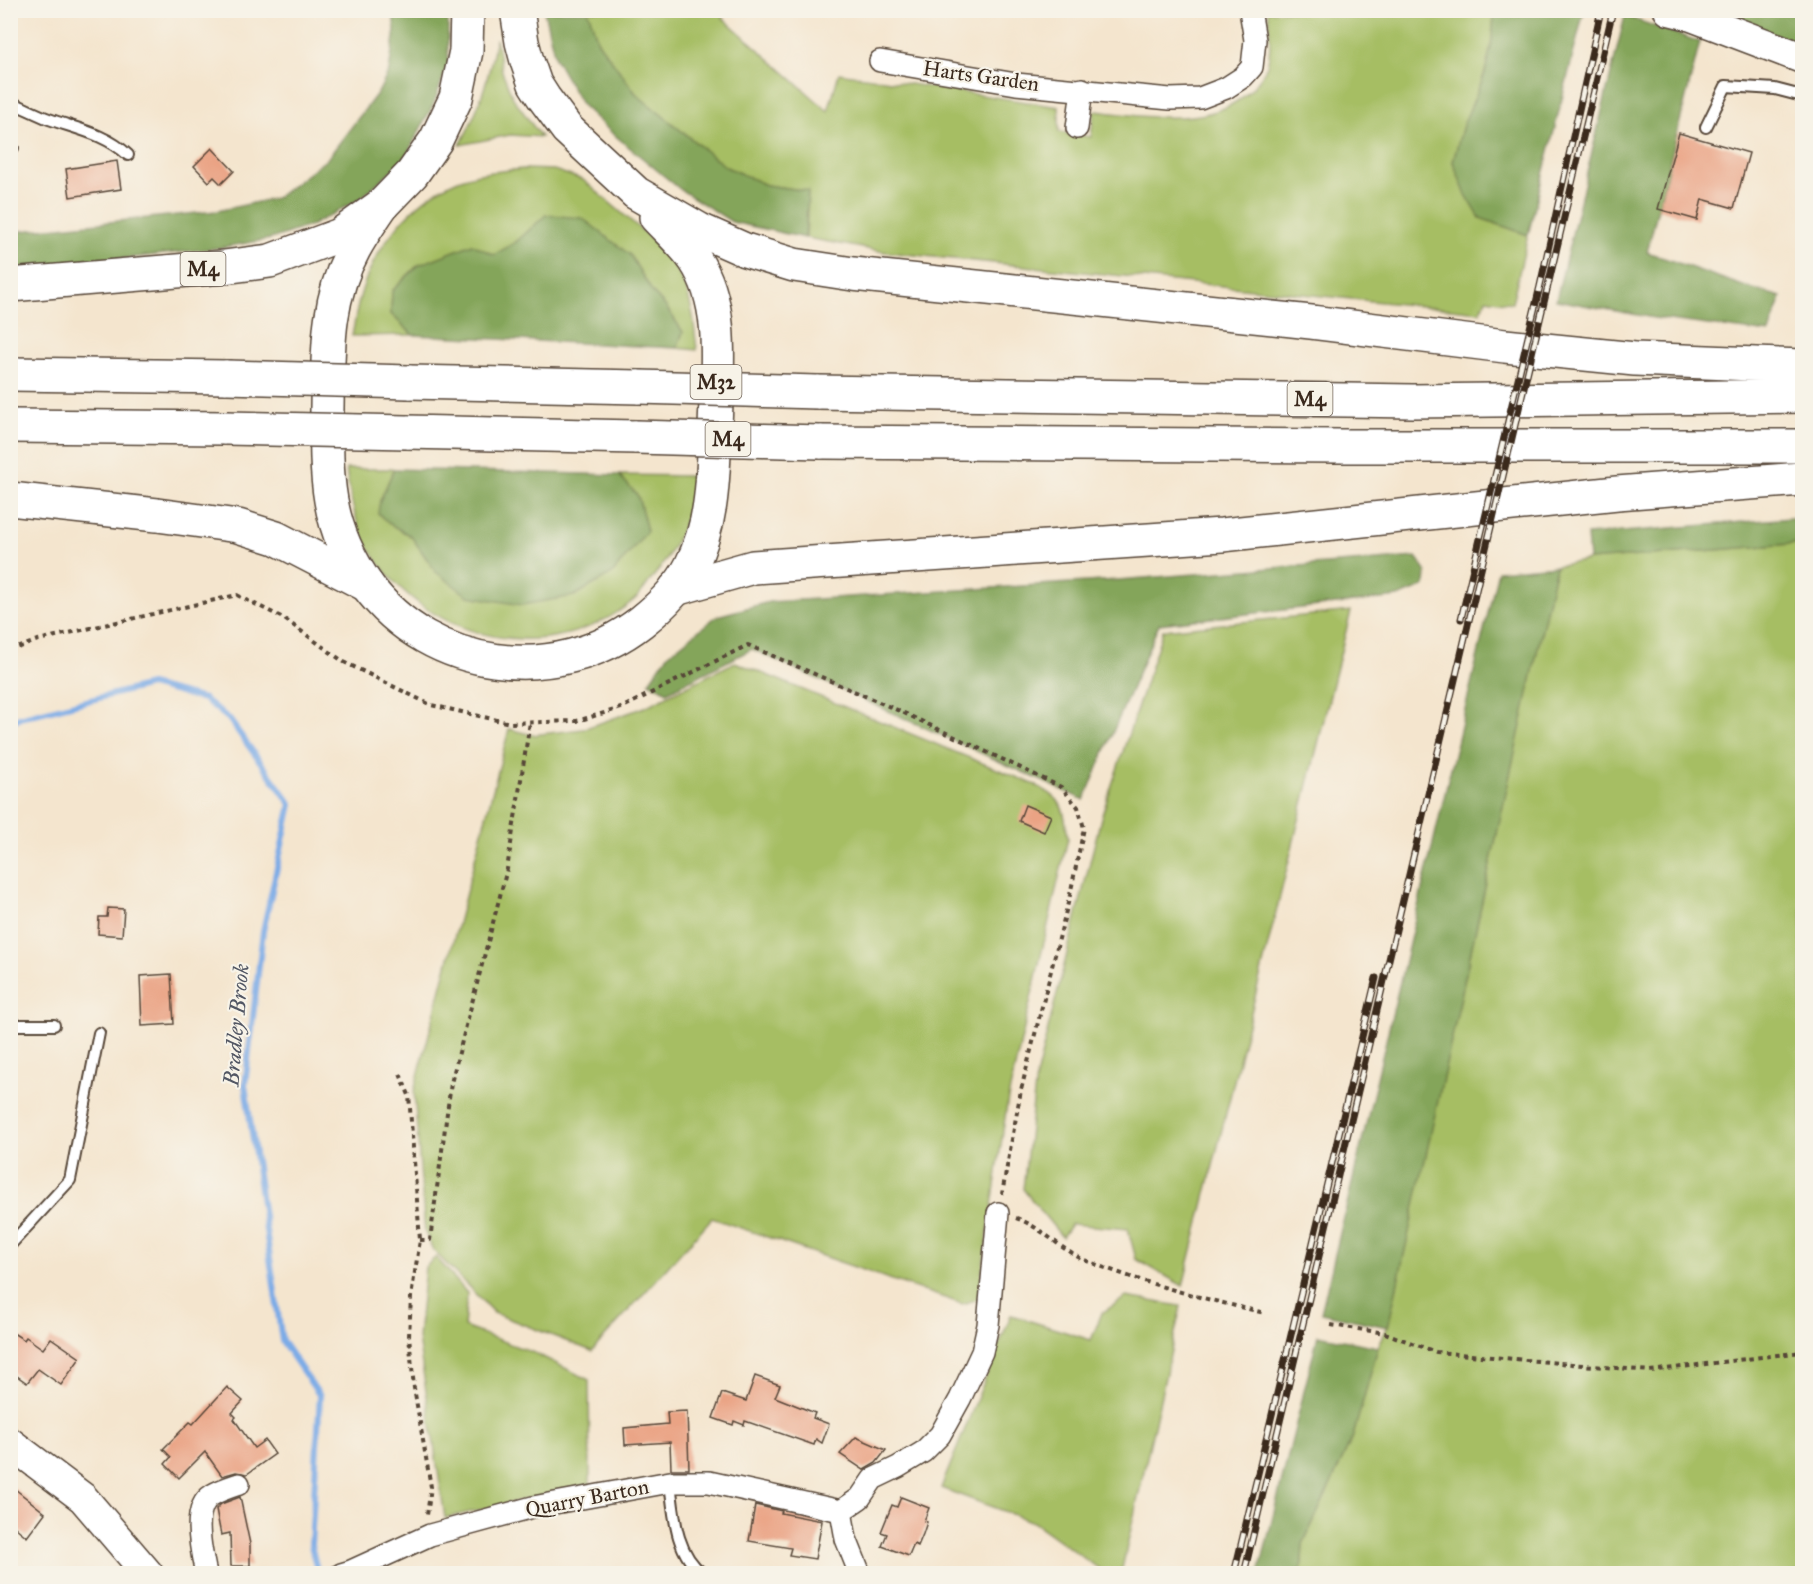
<svg xmlns="http://www.w3.org/2000/svg" width="1813" height="1584" font-family="'IM FELL Great Primer',serif">
	<rect width="100%" height="100%" fill="#f7f3e8"/>
	<filter id="ink" filterUnits="userSpaceOnUse"><feTurbulence type="fractalNoise" baseFrequency=".0167" numOctaves="2"/><feDisplacementMap in="SourceGraphic" scale="12" xChannelSelector="R" yChannelSelector="G"/><feConvolveMatrix kernelMatrix="1 2 1 2 8 2 1 2 1" color-interpolation-filters="sRGB"/></filter>
	<filter id="wash" filterUnits="userSpaceOnUse"><feTurbulence type="fractalNoise" baseFrequency=".008" numOctaves="4" result="noise"/><feDisplacementMap in="SourceGraphic" scale="24" xChannelSelector="R" yChannelSelector="G"/><feGaussianBlur stdDeviation="1.35" result="paint"/><feColorMatrix in="noise" values="0 0 0 0 0 0 0 0 0 0 0 0 0 0 0 0 0 1.4 0 .05"/><feComposite in="paint" operator="in"/></filter>
	<g filter="url(#wash)">
		<rect width="100%" height="100%" fill="#f4e5ce"/>
		<!-- green -->
		<g fill="#a6be64" stroke="#707441" stroke-width="1.5">
			<path d="M590,10l135,1 -2,7 105,93 11,-38 220,34v25l32,5 3,-26c53,5 128,21 164,-30 4,-5 9,-13 10,-20 4,-15 1,-35 0,-50h224c8,37 -14,78 -27,111 -5,13 -8,27 -12,40l27,56 48,17 -16,68 -26,-4 -6,13 -595,-60 -79,-14 2,-47 -42,-6 -40,-18 -89,-72 -39,-53 -10,-30z"/>
			<path d="M496,39l6,32 11,27 28,39 -31,-2 -50,10c19,-35 29,-67 36,-106z"/>
			<path d="M524,169l30,1 29,10 75,64 15,19 14,27 6,26 4,34 -20,-2 6,-16 -17,-25 -13,-14 -23,-38 -84,-40 -30,27 -22,14 -76,9 -26,26 -1,23 22,21 -61,1c3,-15 5,-31 10,-46 14,-44 50,-90 94,-109 21,-9 45,-10 68,-12z"/>
			<path d="M346,469h48l-14,32 8,22 23,13 25,36 138,24 38,-22 35,-43 -9,-35 -19,-21 77,1c-6,41 -20,74 -47,106 -4,6 -9,13 -15,18 -88,73 -218,39 -270,-61 -10,-21 -15,-47 -18,-70z"/>
			<polygon points="1802,543 1802,1573 1301,1574 1303,1544 1353,1436 1378,1347 1388,1326 1556,566 1589,560"/>
			<polygon points="1351,611 1183,1286 1136,1259 1128,1229 1071,1224 1062,1237 1023,1189 1036,1077 1101,818 1163,630"/>
			<path d="M735,662l296,121c32,15 32,21 37,55l-60,260 -30,201 -16,5 -250,-86 -120,133 -98,-38 -61,-63 -8,-18 -11,-141 95,-362 23,6 51,-6 62,-22z"/>
			<polygon points="436,1257 467,1293 464,1327 537,1354 589,1380 590,1484 445,1518 418,1338 425,1267"/>
			<polygon points="1126,1297 1181,1306 1121,1573 1105,1573 1033,1522 941,1488 1011,1315 1091,1340 1102,1313"/>
		</g>
		<!-- forest -->
		<g fill="#84a55a" stroke="#60683c" stroke-width="1.5">
			<polygon points="393,11 448,11 448,64 434,103 405,158 360,199 312,225 271,239 218,248 85,263 11,268 11,232 217,211 276,198 327,159 379,91 389,71 395,30"/>
			<polygon points="544,11 588,11 598,42 637,95 726,167 766,185 808,191 805,238 732,222 681,190 612,133 581,104 555,58"/>
			<polygon points="1492,11 1584,11 1528,235 1480,218 1465,193 1453,162 1463,125 1484,76 1491,46 1494,18"/>
			<polygon points="1700,11 1802,11 1802,44"/>
			<polygon points="1625,16 1700,42 1647,252 1743,286 1781,297 1769,333 1654,318 1556,300"/>
			<polygon points="546,215 582,218 630,255 653,293 666,307 683,332 677,348 413,335 391,314 392,291 419,265 472,244 494,255 516,242"/>
			<polygon points="394,469 619,475 638,496 647,531 612,574 574,596 522,605 468,596 436,572 411,536 388,523 378,513 380,501"/>
			<polygon points="1802,517 1802,543 1589,560 1587,535"/>
			<polygon points="1416,557 1426,571 1425,586 1398,597 1159,624 1084,800 752,649 667,692 649,682 668,655 717,616 769,602 1118,580"/>
			<polygon points="1556,566 1388,1327 1321,1313 1498,571"/>
			<polygon points="1318,1335 1378,1347 1353,1436 1303,1544 1301,1573 1259,1573"/>
		</g>
		<g fill="none" stroke-linecap="round" stroke-linejoin="round">
			<!-- stream -->
			<polyline stroke="#7cabe6" stroke-width="6" points="10,723 19,718 150,685 204,699 229,719 291,804 263,931 245,1085 282,1341 320,1396 311,1545 318,1574"/>
		</g>
		<g id="blocks">
			<!-- building -->
			<g fill="#eaa384">
				<polygon points="1679,133 1749,153 1734,208 1702,199 1697,220 1658,209"/>
				<polygon points="212,148 234,171 221,184 214,177 209,182 194,166"/>
				<polygon points="117,161 121,189 70,197 66,169"/>
				<polygon points="1025,805 1051,816 1044,832 1019,821"/>
				<polygon points="108,908 124,909 122,936 98,934 99,917 107,917"/>
				<polygon points="171,974 174,1024 142,1026 140,976"/>
				<polygon points="10,1331 24,1340 26,1337 43,1349 51,1338 80,1358 61,1385 38,1369 27,1383 10,1371"/>
				<polygon points="755,1376 780,1385 775,1397 815,1413 813,1418 829,1424 822,1443 816,1439 814,1445 745,1421 744,1425 734,1421 733,1425 713,1418 722,1393 746,1401"/>
				<polygon points="227,1387 243,1401 232,1413 236,1417 234,1419 254,1448 265,1440 275,1454 247,1474 236,1472 222,1476 205,1452 179,1478 165,1464 171,1457 163,1449 190,1422 193,1424"/>
				<polygon points="687,1411 689,1469 671,1469 670,1442 625,1445 624,1428 668,1424 667,1412"/>
				<polygon points="856,1437 886,1450 876,1463 864,1470 840,1454"/>
				<polygon points="10,1485 45,1513 27,1537 10,1523"/>
				<polygon points="240,1497 250,1544 250,1566 231,1566 230,1533 221,1535 216,1509 221,1504"/>
				<polygon points="901,1497 929,1508 924,1521 927,1522 923,1534 918,1546 914,1544 909,1556 882,1546 887,1534 881,1532 892,1505 897,1507"/>
				<polygon points="755,1505 782,1511 781,1513 822,1521 815,1559 789,1555 791,1548 749,1541"/>
			</g>
		</g>
	</g>
	<g filter="url(#ink)">
		<use href="#blocks" fill-opacity="0" stroke="#574638" stroke-width="1.5"/>
		<g fill="none" stroke-linecap="round" stroke-linejoin="round">
			<defs>
				<g id="service">
					<path d="M10,102c13,5 26,12 39,17 28,10 57,15 79,36"/>
					<polyline points="1706,127 1726,86 1775,89 1802,96"/>
					<polyline points="10,146 13,148"/>
					<polyline points="10,1025 54,1025"/>
					<polyline points="10,1245 70,1180 99,1033"/>
					<path d="M670,1482c4,32 5,71 33,92"/>
				</g>
				<g id="minor">
					<polyline points="880,61 1016,84 1170,99 1200,98 1226,88 1243,77 1252,67 1255,40 1250,10"/>
					<polyline points="1077,128 1082,89"/>
					<path d="M206,1574c-4,-20 -16,-66 6,-79 8,-5 18,-8 27,-11"/>
					<polyline points="341,1574 351,1571 430,1535 533,1507 670,1482 709,1482 841,1511"/>
					<polyline points="860,1574 846,1539 841,1511 860,1498 873,1479 898,1467 923,1452 940,1435 960,1399 982,1352 988,1325 998,1213"/>
				</g>
				<g id="secondary">
					<polyline points="1669,10 1689,15 1802,58"/>
					<polyline points="10,1443 83,1498 148,1574"/>
				</g>
				<g id="motorway">
					<polyline points="517,10 522,42 527,61 535,84 544,98 567,129 636,193 700,230 745,250 794,265 853,274 1311,322 1505,346 1635,359 1802,366"/>
					<path d="M382,205c-10,15 -20,29 -28,44 -28,50 -26,103 -27,159 -1,68 -2,118 40,177 64,87 190,102 274,37 19,-15 39,-34 50,-56 22,-43 22,-89 24,-136 1,-55 12,-122 -20,-170 -11,-16 -26,-29 -39,-43"/>
					<polyline points="10,285 224,267 270,261 340,235 382,205 412,174 436,140 456,98 466,51 467,10"/>
					<polyline points="10,374 227,377"/>
					<polyline points="409,382 639,387"/>
					<polyline points="817,392 1413,401 1802,396"/>
					<polyline points="10,426 225,428"/>
					<polyline points="407,432 636,437"/>
					<polyline points="820,442 1342,446 1802,446"/>
					<polyline points="10,499 157,515 238,526 276,538 367,585"/>
					<polyline points="675,589 753,567 1222,535 1617,493 1802,479"/>
				</g>
			</defs>
			<!-- service casing -->
			<use href="#service" stroke="#574638" stroke-width="14"/>
			<!-- minor casing -->
			<use href="#minor" stroke="#574638" stroke-width="24"/>
			<!-- secondary casing -->
			<use href="#secondary" stroke="#574638" stroke-width="33"/>
			<!-- motorway casing -->
			<use href="#motorway" stroke="#574638" stroke-width="36"/>
			<!-- path -->
			<g stroke="#574638" stroke-width="4" stroke-dasharray="4.5 4.5" stroke-linecap="butt">
				<polyline points="10,651 38,640 237,595 283,618 344,662 431,705 510,723 577,721 621,708 748,645 904,713 1061,787 1078,807 1084,828 1070,895 1021,1090 1002,1194"/>
				<polyline points="400,1074 409,1095 420,1240 411,1297 409,1336 414,1388 431,1487 427,1515"/>
				<path d="M1016,1218c28,10 46,34 71,43 58,23 118,38 178,52"/>
				<polyline points="420,1240 430,1240 451,1083 507,869 530,722"/>
				<polyline points="1331,1325 1385,1333 1436,1352 1650,1371 1802,1352"/>
			</g>
			<!-- service -->
			<use href="#service" stroke="#fff" stroke-width="10"/>
			<!-- minor -->
			<use href="#minor" stroke="#fff" stroke-width="21"/>
			<!-- secondary -->
			<use href="#secondary" stroke="#fff" stroke-width="30"/>
			<!-- motorway -->
			<use href="#motorway" stroke="#fff" stroke-width="33"/>
			<defs>
				<g id="rail">
					<polyline points="1461,619 1540,286 1601,10"/>
					<polyline points="1234,1574 1376,978"/>
					<polyline points="1244,1574 1613,10"/>
				</g>
			</defs>
			<!-- rail casing -->
			<use href="#rail" stroke="#3b2a1e" stroke-width="7"/>
			<!-- rail -->
			<use href="#rail" stroke="#f7f3e8" stroke-width="4.5" stroke-dasharray="14" stroke-linecap="butt"/>
			<defs>
				<g id="motorway-bridge">
					<polyline points="227,377 409,382"/>
					<polyline points="639,387 817,392"/>
					<polyline points="225,428 407,432"/>
					<polyline points="636,437 820,442"/>
				</g>
			</defs>
			<!-- motorway-bridge casing -->
			<use href="#motorway-bridge" stroke="#574638" stroke-width="36" stroke-linecap="butt"/>
			<!-- motorway-bridge -->
			<use href="#motorway-bridge" stroke="#fff" stroke-width="33"/>
		</g>
	</g>
	<g text-anchor="middle" dominant-baseline="central" stroke-width="4.5" stroke-linejoin="round" paint-order="stroke">
		<!-- shield labels -->
		<g fill="#f7f3e8" stroke="#73665b" stroke-width="1.5">
			<rect x="180.5" y="252" width="45" height="34" rx="4.5"/>
			<rect x="690.5" y="365" width="51" height="34" rx="4.5"/>
			<rect x="1287.5" y="382" width="45" height="34" rx="4.5"/>
			<rect x="705.5" y="422" width="45" height="34" rx="4.5"/>
		</g>
		<g font-size="20" font-weight="bold" fill="#3b2a1e">
			<text x="203" y="269">M4</text>
			<text x="716" y="382">M32</text>
			<text x="1310" y="399">M4</text>
			<text x="728" y="439">M4</text>
		</g>
		<!-- street labels -->
		<g font-size="21" fill="#3b2a1e" stroke="#f7f3e8">
			<text transform="translate(981 76) rotate(8)">Harts Garden</text>
			<text transform="translate(587 1498) rotate(-11)">Quarry Barton</text>
		</g>
		<!-- water labels -->
		<g font-size="22" font-style="italic" fill="#525764" stroke="#f7f3e8">
			<text transform="translate(236 1025) rotate(-85)">Bradley Brook</text>
		</g>
	</g>
	<!-- margin -->
	<rect width="1813" height="1584" fill="none" stroke="#f7f3e8" stroke-width="36"/>
</svg>
